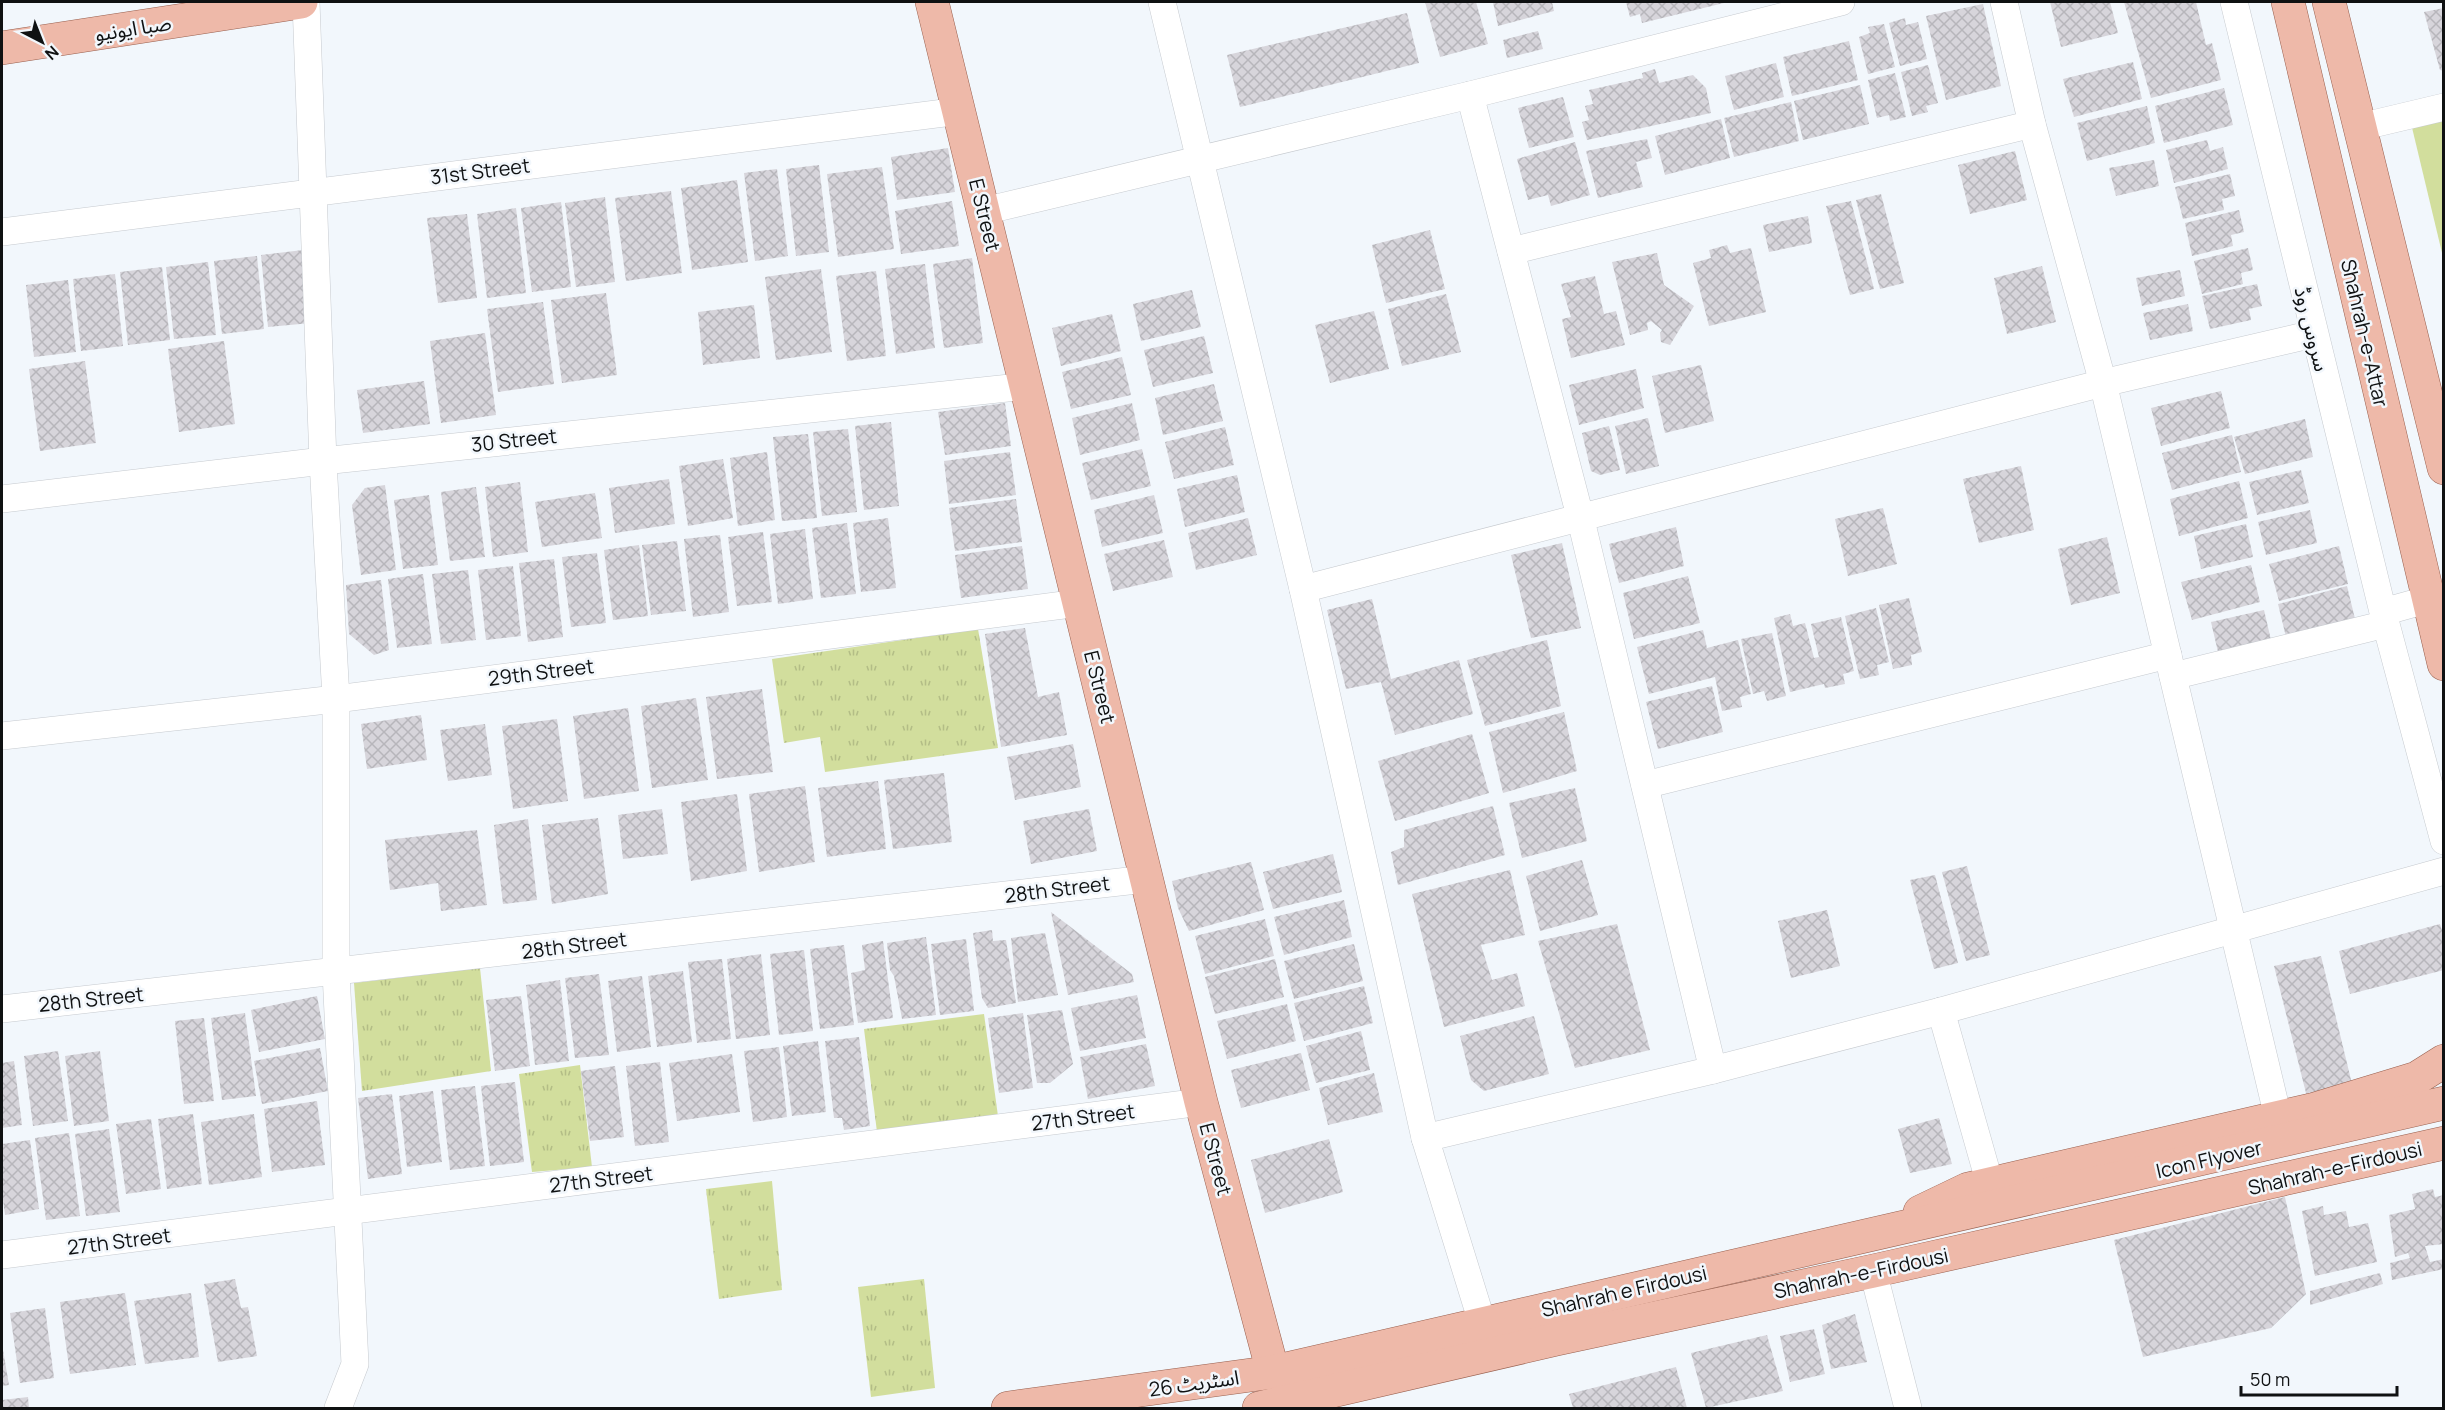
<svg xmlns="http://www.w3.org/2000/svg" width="2445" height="1410" font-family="Manrope,'Noto Sans Arabic',sans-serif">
	<defs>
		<pattern id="grass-tufts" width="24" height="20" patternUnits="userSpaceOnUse" patternTransform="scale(1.5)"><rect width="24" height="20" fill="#d2de9d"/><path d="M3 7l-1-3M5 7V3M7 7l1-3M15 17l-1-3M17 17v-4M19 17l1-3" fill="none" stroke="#b3bd86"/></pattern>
		<pattern id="building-cross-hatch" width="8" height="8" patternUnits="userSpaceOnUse" patternTransform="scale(1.5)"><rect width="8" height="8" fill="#d7d5db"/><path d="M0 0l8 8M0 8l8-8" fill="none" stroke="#b7b6bb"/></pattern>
	</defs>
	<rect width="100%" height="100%" fill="#f2f7fc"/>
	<!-- grass -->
	<g fill="url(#grass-tufts)">
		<polygon points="978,629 998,748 825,772 820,737 784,743 772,659"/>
		<polygon points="480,968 491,1071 362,1091 354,983"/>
		<polygon points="984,1014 998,1116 877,1132 864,1029"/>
		<polygon points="580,1065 592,1167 532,1172 519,1074"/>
		<polygon points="772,1181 782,1290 719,1299 706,1189"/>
		<polygon points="924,1279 935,1388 871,1397 858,1287"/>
	</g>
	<!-- park -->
	<polygon fill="#d2de9d" points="2443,107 2443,257 2409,115"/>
	<!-- building -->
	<g fill="url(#building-cross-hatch)">
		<polygon points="1425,2 1476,2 1488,44 1440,57"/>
		<polygon points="1493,2 1552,2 1554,11 1498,26"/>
		<polygon points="1626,2 1728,2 1642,23 1640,14 1630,17"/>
		<polygon points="2050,2 2110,2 2118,33 2061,47"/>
		<polygon points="2124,2 2196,2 2206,45 2212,43 2221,80 2151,98"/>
		<polygon points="1983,4 2001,86 1946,100 1926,16"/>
		<polygon points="2444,8 2444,71 2440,70 2424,12"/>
		<polygon points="1407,13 1419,63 1240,107 1227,55"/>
		<polygon points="1905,18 1906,25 1918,22 1927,59 1900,66 1889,23"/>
		<polygon points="1884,24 1895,67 1868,74 1859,37 1870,33 1868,27"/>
		<polygon points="1538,31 1543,49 1507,58 1503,40"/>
		<polygon points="1849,41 1858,80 1792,96 1783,57"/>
		<polygon points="2133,62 2142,99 2074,117 2063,79"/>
		<polygon points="1776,63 1784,97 1734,110 1725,76"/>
		<polygon points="1928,65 1938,103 1926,106 1928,112 1912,116 1901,72"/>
		<polygon points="1655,69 1659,83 1693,75 1706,88 1711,113 1587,140 1582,122 1589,120 1585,106 1593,104 1589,90 1643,78 1642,73"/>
		<polygon points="1895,73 1906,117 1890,121 1889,115 1877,118 1868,80"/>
		<polygon points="1860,85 1869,124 1803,140 1794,101"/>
		<polygon points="2224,88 2233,125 2164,143 2155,106"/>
		<polygon points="1563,97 1574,137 1529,148 1518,108"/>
		<polygon points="1791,102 1799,141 1734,157 1724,118"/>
		<polygon points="2147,106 2155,143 2087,161 2077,123"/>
		<polygon points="1721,119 1730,158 1665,175 1655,136"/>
		<polygon points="1647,139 1652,158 1636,162 1643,187 1598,198 1586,151"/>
		<polygon points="2207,140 2210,151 2223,147 2228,169 2174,183 2166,150"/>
		<polygon points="1575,142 1590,195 1551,206 1548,195 1528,200 1517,159"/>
		<polygon points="948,148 955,192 897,200 891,157"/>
		<polygon points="2015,151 2027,200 1970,214 1958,165"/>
		<polygon points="2154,160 2159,186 2116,196 2109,168"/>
		<polygon points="819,165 829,252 796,256 786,169"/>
		<polygon points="882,167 894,249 838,257 827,174"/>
		<polygon points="777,169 788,256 755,261 744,173"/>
		<polygon points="2230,174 2235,196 2222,199 2224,210 2183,219 2175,187"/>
		<polygon points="737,180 748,262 692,270 681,188"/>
		<polygon points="671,191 682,273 626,281 615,198"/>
		<polygon points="1881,194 1904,283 1880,289 1856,200"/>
		<polygon points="605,197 615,282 576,287 565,203"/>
		<polygon points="952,201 959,246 901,254 895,211"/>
		<polygon points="1851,201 1874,289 1850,295 1826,206"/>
		<polygon points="561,202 571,287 532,292 521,208"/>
		<polygon points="516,208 526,293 487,298 477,214"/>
		<polygon points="2239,210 2244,232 2231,235 2233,246 2192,256 2185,223"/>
		<polygon points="467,214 477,298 438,303 427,218"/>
		<polygon points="1808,216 1812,243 1769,252 1763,225"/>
		<polygon points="1430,230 1445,289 1386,303 1372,245"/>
		<polygon points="1727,245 1730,253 1751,248 1766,312 1709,326 1693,263 1711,258 1709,250"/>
		<polygon points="2248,248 2253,270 2241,273 2243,284 2202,294 2194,261"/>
		<polygon points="303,250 311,323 268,327 261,255"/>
		<polygon points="1657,253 1664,285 1694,306 1670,345 1661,342 1660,333 1662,330 1651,321 1647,323 1648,330 1630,335 1612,262"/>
		<polygon points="257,256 264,329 222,334 214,261"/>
		<polygon points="972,258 983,343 944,348 933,264"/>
		<polygon points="208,262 216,335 174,339 166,267"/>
		<polygon points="925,264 935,348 896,354 885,269"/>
		<polygon points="2042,266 2056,322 2007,334 1994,278"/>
		<polygon points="162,267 170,340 128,345 120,272"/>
		<polygon points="821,269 832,352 776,360 765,277"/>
		<polygon points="2180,270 2185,296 2142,306 2136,278"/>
		<polygon points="876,271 886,356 847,361 836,276"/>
		<polygon points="115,274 123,346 81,351 73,279"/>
		<polygon points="1595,276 1604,314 1616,311 1625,345 1571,358 1562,319 1571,317 1561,284"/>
		<polygon points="68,280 76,352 34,357 26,285"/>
		<polygon points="2257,284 2262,306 2249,309 2251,320 2210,329 2202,296"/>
		<polygon points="1192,290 1201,327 1141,341 1133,304"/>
		<polygon points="606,293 617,375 562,383 551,300"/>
		<polygon points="1446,294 1461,352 1402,366 1388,309"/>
		<polygon points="543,302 554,384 498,392 487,309"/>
		<polygon points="2188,304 2193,331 2150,340 2143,313"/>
		<polygon points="754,305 760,358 703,365 698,312"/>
		<polygon points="1374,311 1389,369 1330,383 1315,325"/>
		<polygon points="1112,314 1121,351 1061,366 1052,328"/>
		<polygon points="485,333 496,415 441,423 430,341"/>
		<polygon points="1204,336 1213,373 1153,387 1144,350"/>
		<polygon points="224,341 235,424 179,432 168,349"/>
		<polygon points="1122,357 1131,395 1071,409 1062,372"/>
		<polygon points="85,361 96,443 40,451 29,369"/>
		<polygon points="1701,365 1714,421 1665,433 1652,376"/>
		<polygon points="1636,369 1644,408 1579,425 1569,385"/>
		<polygon points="424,381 430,424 363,433 357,390"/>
		<polygon points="1214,384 1223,421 1163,435 1155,398"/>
		<polygon points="2221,391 2230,428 2161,446 2151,408"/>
		<polygon points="1005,403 1011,446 945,455 938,412"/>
		<polygon points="1132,403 1140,440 1080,455 1072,418"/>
		<polygon points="1648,418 1659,466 1626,474 1615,426"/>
		<polygon points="2305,419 2313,457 2245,474 2234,437"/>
		<polygon points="891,422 899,506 864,510 855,426"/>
		<polygon points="1609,426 1620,470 1600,475 1591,471 1582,433"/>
		<polygon points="1225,427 1234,465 1174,479 1165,442"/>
		<polygon points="848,429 857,512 822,516 813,432"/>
		<polygon points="808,434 817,518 782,521 773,437"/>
		<polygon points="2232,435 2241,472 2172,490 2162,453"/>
		<polygon points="1142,449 1151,486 1091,500 1082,463"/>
		<polygon points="767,452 775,520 738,526 730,458"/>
		<polygon points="1010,452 1016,495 949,504 944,461"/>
		<polygon points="723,459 733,518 688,526 679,466"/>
		<polygon points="2021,466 2034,530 1979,543 1963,479"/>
		<polygon points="2301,470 2309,503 2257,515 2249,482"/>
		<polygon points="1237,475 1245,512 1185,527 1177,489"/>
		<polygon points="669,479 675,524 615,533 609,488"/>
		<polygon points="2239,481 2248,518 2179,536 2170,499"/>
		<polygon points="520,482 528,552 493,557 485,487"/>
		<polygon points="385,485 396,570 361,575 352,505 365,488"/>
		<polygon points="476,487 485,557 450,561 441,492"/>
		<polygon points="595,493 602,538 542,547 535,502"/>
		<polygon points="429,495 438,565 403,569 394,500"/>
		<polygon points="1154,495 1163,533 1102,547 1094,510"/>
		<polygon points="1016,499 1022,542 955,551 949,508"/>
		<polygon points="1883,508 1897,564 1848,576 1835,519"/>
		<polygon points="2310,510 2317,543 2266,555 2258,522"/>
		<polygon points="888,518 896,588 861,592 853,523"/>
		<polygon points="1248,518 1257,555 1196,570 1188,533"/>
		<polygon points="847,523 856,594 821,598 812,528"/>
		<polygon points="2246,524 2253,557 2201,569 2194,536"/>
		<polygon points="1676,527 1684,566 1619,583 1609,544"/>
		<polygon points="805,529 813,599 778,604 770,534"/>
		<polygon points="763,532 772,602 737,606 728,537"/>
		<polygon points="720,535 729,612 693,617 684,539"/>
		<polygon points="2107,537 2120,593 2071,605 2058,549"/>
		<polygon points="1164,540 1173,577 1113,591 1104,554"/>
		<polygon points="677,541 686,611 651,615 642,545"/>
		<polygon points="1562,543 1581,628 1531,638 1511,555"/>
		<polygon points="639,545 648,616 613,620 604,550"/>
		<polygon points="1022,546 1028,589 961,598 955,555"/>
		<polygon points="2339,546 2348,584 2279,601 2269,564"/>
		<polygon points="597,553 606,623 571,627 562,557"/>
		<polygon points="554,559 563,637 528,642 519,563"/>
		<polygon points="2251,565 2260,602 2192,620 2181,582"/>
		<polygon points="513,566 521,636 486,640 478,570"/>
		<polygon points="468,570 476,640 441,644 432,574"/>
		<polygon points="423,574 432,644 397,648 388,579"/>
		<polygon points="1688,576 1700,623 1634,639 1623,593"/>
		<polygon points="381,580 389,650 374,655 349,634 346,585"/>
		<polygon points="2347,586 2356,623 2287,641 2278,604"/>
		<polygon points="1909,598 1922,652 1911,655 1912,665 1893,669 1879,605"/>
		<polygon points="1372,599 1391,679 1459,660 1473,714 1395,735 1381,682 1346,689 1327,610"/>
		<polygon points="1876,608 1889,662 1877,665 1879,675 1860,679 1845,616"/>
		<polygon points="2264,610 2271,640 2218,652 2211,622"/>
		<polygon points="1790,614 1793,626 1805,623 1814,658 1819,657 1811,624 1841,617 1854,671 1843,674 1845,684 1825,688 1824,684 1790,692 1774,618"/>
		<polygon points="1025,628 1038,697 1059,692 1067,735 1001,747 985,634"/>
		<polygon points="1703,630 1707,648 1738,640 1751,694 1740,697 1742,707 1722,711 1715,677 1649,694 1637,647"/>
		<polygon points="1772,633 1786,696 1767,701 1764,691 1753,694 1741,639"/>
		<polygon points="1547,640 1561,706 1485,726 1467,660"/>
		<polygon points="1712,686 1723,732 1658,749 1646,702"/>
		<polygon points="762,689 773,772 717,779 706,697"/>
		<polygon points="696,698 708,780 652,788 641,706"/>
		<polygon points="628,708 639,791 584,799 573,716"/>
		<polygon points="1564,712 1577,771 1503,793 1489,732"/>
		<polygon points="421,715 427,760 367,769 361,724"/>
		<polygon points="557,719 568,801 513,809 502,726"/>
		<polygon points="485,724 492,775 448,781 440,730"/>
		<polygon points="1472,734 1489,793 1395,821 1378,761"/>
		<polygon points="1073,744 1081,787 1015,800 1007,757"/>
		<polygon points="944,773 952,842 893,849 884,780"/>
		<polygon points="878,781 886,849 827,857 818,788"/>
		<polygon points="805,786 815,862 759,872 749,794"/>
		<polygon points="1575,788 1587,841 1522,858 1509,803"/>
		<polygon points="737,794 747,871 691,881 681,802"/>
		<polygon points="1493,806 1505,855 1398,885 1391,852 1404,847 1404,830"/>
		<polygon points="662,809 668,854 623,859 618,815"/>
		<polygon points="1089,809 1097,851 1031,864 1023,821"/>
		<polygon points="598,818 608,894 552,904 542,825"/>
		<polygon points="528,819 537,900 503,904 494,825"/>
		<polygon points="477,830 487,905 441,911 438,883 390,890 385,840"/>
		<polygon points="1333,854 1342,892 1273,909 1263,872"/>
		<polygon points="1582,860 1598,915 1540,931 1526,876"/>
		<polygon points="1251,862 1264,910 1189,931 1178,908 1172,881"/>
		<polygon points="1967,866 1990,955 1966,961 1942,872"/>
		<polygon points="1510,870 1525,935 1481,945 1492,980 1517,973 1525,1006 1444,1027 1412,894"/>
		<polygon points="1935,875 1958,963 1934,969 1910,880"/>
		<polygon points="1344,900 1352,937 1284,955 1274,917"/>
		<polygon points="1827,910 1840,966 1791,978 1778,921"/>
		<polygon points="1051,912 1132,974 1134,982 1068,995"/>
		<polygon points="1265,919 1274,956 1205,974 1195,936"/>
		<polygon points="1617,924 1650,1050 1575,1068 1538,941"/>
		<polygon points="2440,924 2444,937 2444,970 2350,994 2339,951"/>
		<polygon points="992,930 993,941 1006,940 1016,1003 988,1008 982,998 973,933"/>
		<polygon points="1045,933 1058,995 1018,1002 1011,938"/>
		<polygon points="926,937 936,1015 902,1019 894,976 890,970 887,943"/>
		<polygon points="966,939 974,1011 940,1015 931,944"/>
		<polygon points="883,941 893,1018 858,1023 851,973 865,970 862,945"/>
		<polygon points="1354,944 1363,981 1294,999 1284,961"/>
		<polygon points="844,945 854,1025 820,1029 810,949"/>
		<polygon points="804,950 813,1031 779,1035 770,954"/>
		<polygon points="761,954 770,1035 736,1039 727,959"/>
		<polygon points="2321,956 2353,1088 2308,1101 2274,966"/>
		<polygon points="722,959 731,1039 697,1043 688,962"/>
		<polygon points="1275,959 1284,997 1215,1014 1205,977"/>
		<polygon points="683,971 692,1042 657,1047 648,976"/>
		<polygon points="599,974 609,1055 575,1058 565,978"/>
		<polygon points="642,976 651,1047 617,1052 608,981"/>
		<polygon points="560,980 569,1061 535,1065 526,985"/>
		<polygon points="1364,986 1373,1023 1304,1041 1294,1003"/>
		<polygon points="1137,995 1146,1038 1080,1051 1071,1008"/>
		<polygon points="317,996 325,1039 259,1052 251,1010"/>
		<polygon points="521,996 530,1066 495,1071 486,1000"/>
		<polygon points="1287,1004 1296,1041 1227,1059 1217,1021"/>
		<polygon points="1062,1010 1073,1064 1050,1083 1037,1083 1027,1015"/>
		<polygon points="245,1013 256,1096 222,1100 211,1018"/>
		<polygon points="1023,1013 1033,1088 999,1093 988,1018"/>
		<polygon points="1534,1016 1549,1074 1484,1091 1471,1080 1460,1036"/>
		<polygon points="204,1018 214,1101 184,1104 175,1021"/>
		<polygon points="1361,1031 1370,1070 1316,1083 1306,1046"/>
		<polygon points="859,1037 870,1126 844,1130 842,1118 834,1118 825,1041"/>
		<polygon points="818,1041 826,1112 792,1116 783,1046"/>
		<polygon points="1146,1044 1155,1086 1088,1099 1080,1057"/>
		<polygon points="779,1047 787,1117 753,1122 744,1051"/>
		<polygon points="320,1048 328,1091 262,1104 254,1061"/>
		<polygon points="58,1051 68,1121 33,1126 24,1056"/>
		<polygon points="100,1051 109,1121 74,1126 65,1056"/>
		<polygon points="1301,1053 1310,1090 1241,1108 1231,1070"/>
		<polygon points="732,1054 740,1112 677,1121 669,1063"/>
		<polygon points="14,1061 22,1125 2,1128 2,1063"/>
		<polygon points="660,1062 669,1142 635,1146 626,1066"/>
		<polygon points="615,1066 624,1137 590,1141 581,1071"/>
		<polygon points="1374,1073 1383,1112 1328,1125 1319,1088"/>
		<polygon points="515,1082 524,1162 490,1166 481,1086"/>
		<polygon points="475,1086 485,1166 450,1170 441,1090"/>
		<polygon points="433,1091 442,1162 407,1167 399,1096"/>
		<polygon points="392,1094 402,1174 368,1179 358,1098"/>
		<polygon points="317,1101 325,1165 272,1172 264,1109"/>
		<polygon points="193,1114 202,1184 167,1189 158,1119"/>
		<polygon points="254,1114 262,1177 209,1185 201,1122"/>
		<polygon points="1939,1118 1952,1164 1910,1173 1898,1129"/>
		<polygon points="151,1119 161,1189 126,1194 116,1124"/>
		<polygon points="109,1129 120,1212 86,1216 75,1134"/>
		<polygon points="69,1133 80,1216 46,1220 35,1138"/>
		<polygon points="1329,1139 1343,1192 1265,1213 1251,1160"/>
		<polygon points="30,1140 39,1209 5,1215 2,1192 2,1144"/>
		<polygon points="2433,1189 2435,1197 2444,1195 2444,1244 2425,1246 2430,1262 2444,1259 2444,1269 2392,1280 2390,1263 2410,1258 2408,1253 2395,1257 2389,1215 2415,1209 2412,1194"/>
		<polygon points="2285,1197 2306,1294 2271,1328 2143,1357 2114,1240"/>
		<polygon points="2323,1206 2324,1215 2346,1211 2349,1227 2368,1223 2377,1262 2315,1276 2302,1211"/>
		<polygon points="2380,1273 2383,1284 2310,1305 2310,1291"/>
		<polygon points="235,1279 241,1308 248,1307 257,1356 218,1362 204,1284"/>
		<polygon points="125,1293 136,1365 70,1374 60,1302"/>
		<polygon points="191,1293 199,1357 145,1364 134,1301"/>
		<polygon points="45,1308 54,1378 20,1383 10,1313"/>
		<polygon points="1855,1314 1867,1362 1831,1369 1822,1325"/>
		<polygon points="1814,1329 1825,1374 1790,1382 1780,1336"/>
		<polygon points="1767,1335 1783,1391 1706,1408 1691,1353"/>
		<polygon points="2,1344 9,1385 2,1386"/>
		<polygon points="1676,1367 1687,1408 1573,1408 1569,1394"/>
		<polygon points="28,1397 29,1408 2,1408 2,1400"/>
	</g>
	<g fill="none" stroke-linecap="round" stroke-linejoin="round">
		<defs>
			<g id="minor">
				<polyline points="306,2 323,461 336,699 336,972 355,1364 338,1408"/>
				<polyline points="1162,2 1303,589 1425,1138 1482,1322"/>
				<polyline points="2004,2 2032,124 2103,383 2278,1117"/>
				<polyline points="2234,2 2383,612 2426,600"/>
				<polyline points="1470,95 1580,516 1713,1070"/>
				<polyline points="2360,127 2444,107"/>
				<polyline points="984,211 1470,95 1841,2"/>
				<polyline points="2,232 960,111"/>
				<polyline points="1511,251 2032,124"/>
				<polyline points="2,499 323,461 1027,386"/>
				<polyline points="1303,589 2103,383 2313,334"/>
				<polyline points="2173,676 2386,624 2444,841"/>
				<polyline points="2,736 336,699 1079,603"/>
				<polyline points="1645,785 2168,655"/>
				<polyline points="2,1009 1146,879"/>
				<polyline points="1941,1011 1990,1184"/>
				<polyline points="1425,1138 1713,1070 1941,1011 2444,871"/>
				<polyline points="2,1255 1201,1102"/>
				<polyline points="1873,1271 1908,1408"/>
			</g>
			<g id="major">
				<polyline points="932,2 1201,1102 1273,1372"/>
				<polyline points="2288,2 2444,664"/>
				<polyline points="2329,2 2444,468"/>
				<polyline points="2,48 301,2"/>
				<polyline points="1920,1212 1968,1189 2315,1109 2417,1078 2444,1061"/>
				<polyline points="1008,1408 1273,1372 2444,1103"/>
				<polyline points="1259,1408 1557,1339 1873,1271 2444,1143"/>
			</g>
		</defs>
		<!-- minor casing -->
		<use href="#minor" stroke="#c6cacf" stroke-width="28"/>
		<!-- major casing -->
		<use href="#major" stroke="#98604f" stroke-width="34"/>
		<!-- minor -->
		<use href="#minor" stroke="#fff" stroke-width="27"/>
		<!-- major -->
		<use href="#major" stroke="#eeb9a9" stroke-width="33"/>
	</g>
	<g text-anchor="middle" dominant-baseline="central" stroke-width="5" stroke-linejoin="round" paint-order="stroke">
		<!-- street labels -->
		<g font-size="20" fill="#0f1112" stroke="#f2f7fc">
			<text transform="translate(133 28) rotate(-9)">صبا ایونیو</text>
			<text transform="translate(480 171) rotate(-7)">31st Street</text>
			<text transform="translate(985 215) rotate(76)">E Street</text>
			<text transform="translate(2312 329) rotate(76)">سروس روڈ</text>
			<text transform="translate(2365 333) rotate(77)">Shahrah-e-Attar</text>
			<text transform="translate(514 440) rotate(-6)">30 Street</text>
			<text transform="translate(541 672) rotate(-7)">29th Street</text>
			<text transform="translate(1100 687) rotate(76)">E Street</text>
			<text transform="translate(1057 889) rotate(-7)">28th Street</text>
			<text transform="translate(574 945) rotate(-7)">28th Street</text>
			<text transform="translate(91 999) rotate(-6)">28th Street</text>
			<text transform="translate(1083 1117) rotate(-7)">27th Street</text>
			<text transform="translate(1216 1159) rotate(75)">E Street</text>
			<text transform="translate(2209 1159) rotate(-13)">Icon Flyover</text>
			<text transform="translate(2335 1168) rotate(-13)">Shahrah-e-Firdousi</text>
			<text transform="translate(601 1179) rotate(-7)">27th Street</text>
			<text transform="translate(119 1241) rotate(-7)">27th Street</text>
			<text transform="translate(1861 1273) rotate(-12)">Shahrah-e-Firdousi</text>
			<text transform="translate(1624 1291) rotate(-13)">Shahrah e Firdousi</text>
			<text transform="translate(1194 1383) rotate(-8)">اسٹریٹ 26</text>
		</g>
	</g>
	<!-- border -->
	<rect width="2445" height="1410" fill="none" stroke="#0f1112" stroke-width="6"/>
	<!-- north arrow -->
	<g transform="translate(42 42) rotate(138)" stroke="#f2f7fc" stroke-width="4.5" paint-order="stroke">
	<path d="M0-4.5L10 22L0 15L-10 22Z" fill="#0f1112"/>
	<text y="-9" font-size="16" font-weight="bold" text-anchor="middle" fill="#0f1112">N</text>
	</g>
	<!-- scale -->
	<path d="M2241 1386v9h156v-9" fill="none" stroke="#0f1112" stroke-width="3"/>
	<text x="2250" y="1386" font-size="18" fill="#0f1112" stroke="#f2f7fc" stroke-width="4.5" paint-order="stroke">50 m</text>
</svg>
